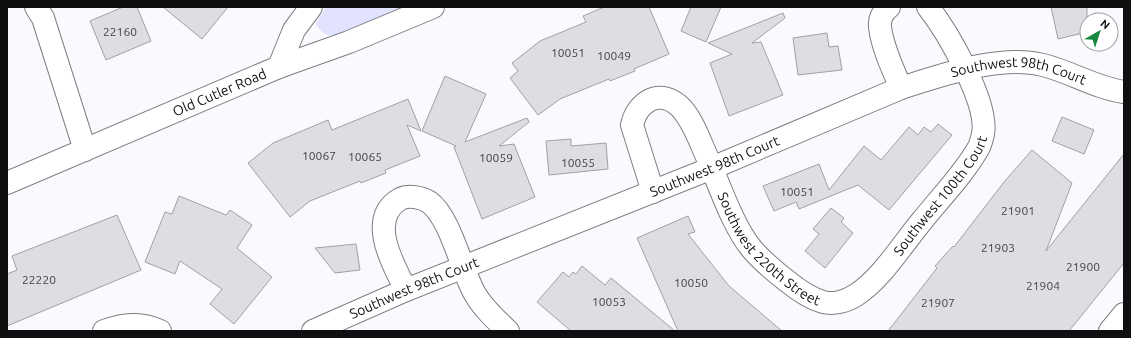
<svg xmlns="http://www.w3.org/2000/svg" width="1131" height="338" font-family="Ubuntu,sans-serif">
	<rect width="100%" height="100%" fill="#f9f9fe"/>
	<!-- green -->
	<path fill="#e1e3ff" d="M326,7h79l-67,28c-11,2 -18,-2 -22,-12z"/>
	<!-- building -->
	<g fill="#dddee3" stroke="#a0a1a6">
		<polygon points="123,7 137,7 151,41 106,60 90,21"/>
		<polygon points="163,7 228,7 202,39"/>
		<polygon points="604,7 649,7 669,54 634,69 635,71 610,81 609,79 560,99 538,115 510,78 518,71 512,63 540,41 586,22 583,16"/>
		<polygon points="691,7 721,7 706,42 681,31"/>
		<polygon points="1051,7 1087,7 1087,32 1058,39"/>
		<polygon points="783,13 785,18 752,43 761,42 783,95 729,116 710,63 732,54 708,43"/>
		<polygon points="827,33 829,47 838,46 842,70 798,75 793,38"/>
		<polygon points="445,76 486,94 465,142 527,118 529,122 499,146 514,144 535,197 482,219 454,147 456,146 422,131"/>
		<polygon points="408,99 421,131 407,125 420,156 385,170 386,173 361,183 360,181 310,201 290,217 248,163 273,143 328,120 332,130"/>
		<polygon points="1062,117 1094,130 1084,154 1052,141"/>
		<polygon points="938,124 952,135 889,210 858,185 799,209 796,202 774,211 763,186 819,164 829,190 864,146 881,160 909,127 918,135 924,127 931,132"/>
		<polygon points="571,139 571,146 606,143 608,169 549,175 546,141"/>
		<polygon points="1032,150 1072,183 1046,251 1124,154 1124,263 1069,331 888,331 937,268 935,266 953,246 954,247 1004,182"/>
		<polygon points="179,196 226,215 230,210 252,225 237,248 272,277 234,324 210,304 222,289 180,261 175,274 145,262 165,212 172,214"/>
		<polygon points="831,208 844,218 841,222 853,233 825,268 805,251 819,234 813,229"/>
		<polygon points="117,215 141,270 7,326 7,274 17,270 12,256"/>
		<polygon points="688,216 695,232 688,234 729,286 782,331 678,331 637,238"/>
		<polygon points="356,244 360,270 335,273 315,248"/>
		<polygon points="582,266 605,285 611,278 675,331 571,331 537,302 563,272 569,277 573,272 576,274"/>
	</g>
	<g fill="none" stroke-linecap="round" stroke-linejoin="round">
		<defs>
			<g id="minor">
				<polyline points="36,7 43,18 85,150"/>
				<path d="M889,7c-6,5 -10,12 -9,20 2,19 13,43 21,61"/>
				<polyline points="279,67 294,30 311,7"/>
				<path id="s1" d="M7,183l272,-116 70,-25 84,-35"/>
				<path id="s2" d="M653,192l-21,-67c5,-22 26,-37 46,-20 12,10 20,31 26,45 14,30 27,73 47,98 10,12 23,23 36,33 11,9 22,17 36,21 11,3 24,-1 33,-7 25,-16 46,-50 65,-73 19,-24 43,-48 58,-75 2,-4 3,-9 4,-13 6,-31 -36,-103 -55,-127"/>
				<path d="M406,290c-12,-24 -40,-71 -6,-91 9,-4 21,-2 29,3 22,16 32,68 46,92 8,14 21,26 33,37"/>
				<path d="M104,331c20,-7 37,-9 56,0"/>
				<path id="s3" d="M313,331l93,-41 306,-122 189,-80c41,-13 100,-34 142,-23 28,7 53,23 81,27"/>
				<polyline points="1110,331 1124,314"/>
			</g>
		</defs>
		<!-- minor casing -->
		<use href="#minor" stroke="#7f7f83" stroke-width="24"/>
		<!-- minor -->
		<use href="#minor" stroke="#fff" stroke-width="22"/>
	</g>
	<g text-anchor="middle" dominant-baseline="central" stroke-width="3.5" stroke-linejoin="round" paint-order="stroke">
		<!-- number labels -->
		<g font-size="12" fill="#424346">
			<text x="120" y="31">22160</text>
			<text x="568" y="52">10051</text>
			<text x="614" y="55">10049</text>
			<text x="319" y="155">10067</text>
			<text x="365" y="156">10065</text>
			<text x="496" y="157">10059</text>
			<text x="578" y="162">10055</text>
			<text x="797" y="191">10051</text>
			<text x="1018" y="210">21901</text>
			<text x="998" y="247">21903</text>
			<text x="1083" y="266">21900</text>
			<text x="39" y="279">22220</text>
			<text x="691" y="282">10050</text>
			<text x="1043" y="285">21904</text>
			<text x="609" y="301">10053</text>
			<text x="938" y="302">21907</text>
		</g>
		<!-- street labels -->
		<g font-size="14" fill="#0f0f11" stroke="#fff">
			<text stroke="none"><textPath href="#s3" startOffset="758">Southwest 98th Court</textPath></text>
			<text stroke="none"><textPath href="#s1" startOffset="231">Old Cutler Road</textPath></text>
			<text stroke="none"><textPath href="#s3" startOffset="434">Southwest 98th Court</textPath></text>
			<text stroke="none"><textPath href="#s2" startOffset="550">Southwest 100th Court</textPath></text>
			<text stroke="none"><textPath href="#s2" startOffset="306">Southwest 220th Street</textPath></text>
			<text stroke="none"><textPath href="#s3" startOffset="110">Southwest 98th Court</textPath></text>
		</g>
	</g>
	<!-- border -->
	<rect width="1131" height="338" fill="none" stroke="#0f0f11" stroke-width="16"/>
	<!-- north arrow -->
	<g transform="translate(1099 32) rotate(39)"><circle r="19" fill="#ffffff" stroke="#9f9fa0"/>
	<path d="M0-3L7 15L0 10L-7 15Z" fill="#188840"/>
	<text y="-6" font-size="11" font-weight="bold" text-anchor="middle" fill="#0f0f11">N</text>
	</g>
</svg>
